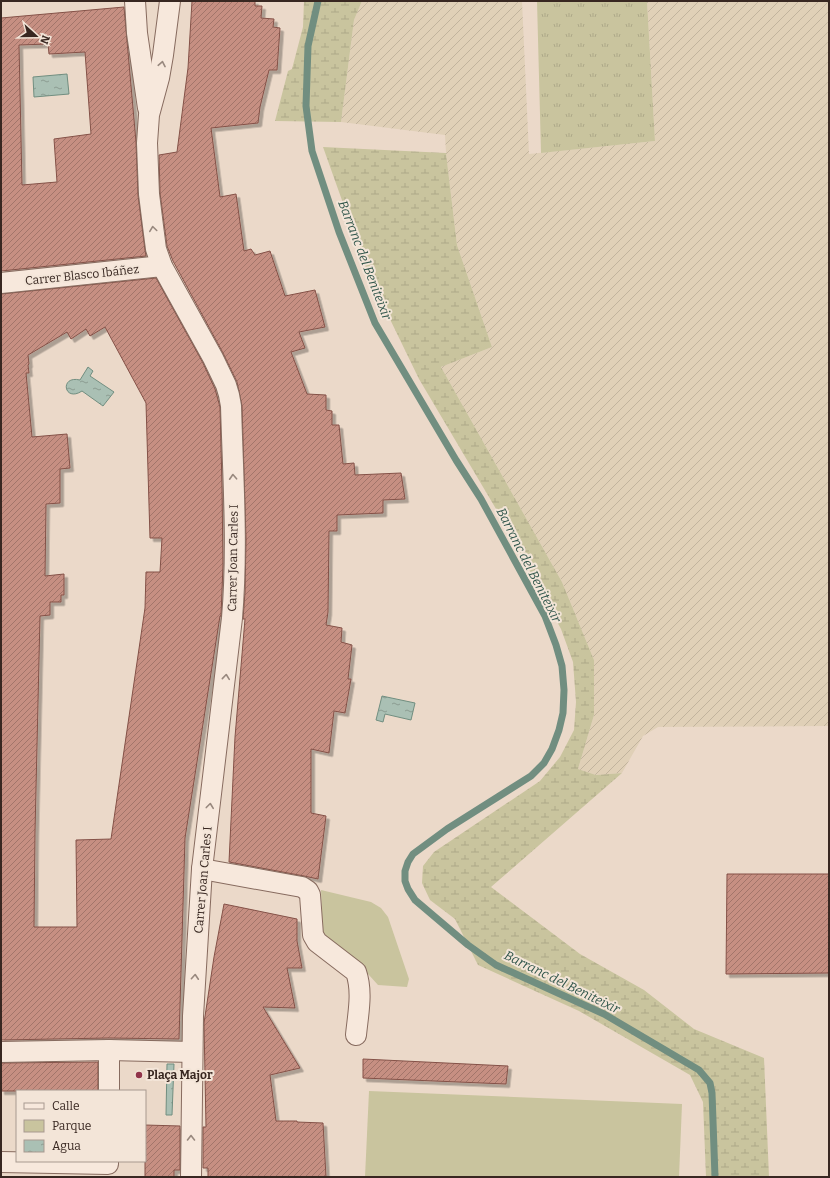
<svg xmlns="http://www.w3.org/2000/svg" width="830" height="1178" font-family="Bitter,serif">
	<defs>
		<pattern id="farmland-furrows" width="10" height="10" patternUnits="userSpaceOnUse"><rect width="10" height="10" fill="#e0d0b7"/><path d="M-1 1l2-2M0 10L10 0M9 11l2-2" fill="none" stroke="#c1b39d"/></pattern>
		<pattern id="grass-tufts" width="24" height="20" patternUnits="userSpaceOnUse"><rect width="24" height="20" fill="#c9c49e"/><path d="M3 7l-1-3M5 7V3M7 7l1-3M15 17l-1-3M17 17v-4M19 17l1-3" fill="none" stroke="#ada888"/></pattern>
		<pattern id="wetland-marsh" width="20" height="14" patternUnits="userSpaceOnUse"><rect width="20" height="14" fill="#c9c49e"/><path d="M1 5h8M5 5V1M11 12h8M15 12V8" fill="none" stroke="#ada888"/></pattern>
		<pattern id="water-ripples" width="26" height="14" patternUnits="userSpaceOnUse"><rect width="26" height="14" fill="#aac0b4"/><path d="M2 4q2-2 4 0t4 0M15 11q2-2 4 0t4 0" fill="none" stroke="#8b9c92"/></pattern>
		<pattern id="building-hatch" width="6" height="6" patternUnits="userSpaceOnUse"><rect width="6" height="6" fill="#c68f82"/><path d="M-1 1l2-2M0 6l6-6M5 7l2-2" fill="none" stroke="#a2756a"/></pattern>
		<filter id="shadow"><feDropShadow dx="3.5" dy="3.5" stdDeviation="0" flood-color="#0004"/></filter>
	</defs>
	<rect width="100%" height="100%" fill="#ebd9c9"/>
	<!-- farmland -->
	<polygon fill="url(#farmland-furrows)" points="362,1 522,1 529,154 655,141 647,1 829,1 829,726 658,727 643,736 622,773 596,775 578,769 594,715 594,660 562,582 441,367 492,347 457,245 446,153 445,135 341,122 354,20"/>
	<!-- grass -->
	<polygon fill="url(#grass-tufts)" points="537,1 647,1 655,141 541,153"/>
	<!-- wetland -->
	<g fill="url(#wetland-marsh)">
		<polygon points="304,1 362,1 354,20 341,122 275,121 288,71 292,69 303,27"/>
		<polygon points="323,147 446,153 457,245 492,347 441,367 562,582 594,660 594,715 578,769 596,775 622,773 491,887 580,954 644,990 694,1029 764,1058 769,1177 706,1177 703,1102 690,1075 579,1011 478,965 455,919 430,900 422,883 423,866 434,852 540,781 560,757 574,730 576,702 573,662 561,629 502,519 419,379 369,276"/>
	</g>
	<!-- green -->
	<g fill="#c9c49e">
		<polygon points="321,890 371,902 381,908 388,917 409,979 407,987 378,985 360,965 323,938"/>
		<polygon points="369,1091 682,1104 679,1177 365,1177"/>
	</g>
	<!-- water -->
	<g fill="url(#water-ripples)" stroke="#718e80">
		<polygon points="67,74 69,94 34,97 33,77"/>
		<path d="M88,367l5,4 -3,5 24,16 -11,14 -21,-15c-18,12 -23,-16 -2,-11z"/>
		<polygon points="382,696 415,703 411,720 385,714 383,722 376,720"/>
		<polygon points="167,1064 174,1064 172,1115 166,1115"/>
	</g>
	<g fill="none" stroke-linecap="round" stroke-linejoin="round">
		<!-- stream -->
		<polyline stroke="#718e80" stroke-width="7" points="318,1 308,46 306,106 312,151 339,232 375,323 456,460 481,499 545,616 556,645 562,666 564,690 563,713 559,730 552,749 544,763 531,776 447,829 413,854 408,862 405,871 405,881 408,889 415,900 468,945 496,965 604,1014 699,1070 710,1083 712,1093 715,1177"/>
	</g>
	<!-- building -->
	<g fill="url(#building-hatch)" stroke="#845147" fill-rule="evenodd" filter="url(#shadow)">
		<polygon points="192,1 255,1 255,6 262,6 261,18 274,19 273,27 280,28 277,70 269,70 260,107 258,123 211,128 220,197 236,194 244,251 251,249 255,255 270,251 285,296 315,290 325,327 299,332 305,348 291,352 307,394 326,395 326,410 332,411 332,425 339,425 343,464 354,463 355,475 401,473 405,499 383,500 383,513 337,515 337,531 329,531 328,612 326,625 342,628 341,642 352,645 348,679 351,679 345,713 334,711 329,753 311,749 311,813 326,816 318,879 304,876 229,862 235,737 245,619 243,619 245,592 246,539 242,406 237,382 223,353 173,261 167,246 160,193 159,155 177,152 188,68"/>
		<path d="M124,7l12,135 2,53 7,55 1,6 -145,15v-253zM48,44l1,10 36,-2 6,82 -37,5 3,43 -35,3 -3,-140z"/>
		<path d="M156,278l47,85 12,26 5,18 2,79 1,79 -2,51h-1l-35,222 -6,201 -70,-1 -108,2v-746zM105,327l41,76 4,135h12l-2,34h-14l-1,36 -34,231 -35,1 1,87h-43l1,-95 5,-216 10,-1v-13h11v-7h3v-21l-19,2 1,-72 14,-1v-34l10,-1 -3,-34 -35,3 -6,-64h3l-1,-8 1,-1 -1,-9 39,-23 4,7 15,-10 4,7z"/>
		<polygon points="727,874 829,874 829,973 726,974"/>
		<polygon points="224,904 297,919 297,941 302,968 287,968 295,1008 263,1007 300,1068 270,1075 276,1121 297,1121 297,1122 323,1123 326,1177 208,1177 208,1168 203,1168 203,1127 206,1127 204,1023 214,957"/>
		<polygon points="363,1059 508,1066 506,1084 363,1078"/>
		<polygon points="98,1062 98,1091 1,1091 1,1063"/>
		<polygon points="145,1125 180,1126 180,1170 174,1170 174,1177 145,1177"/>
	</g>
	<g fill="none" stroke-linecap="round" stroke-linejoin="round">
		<defs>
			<g id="street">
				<polyline points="135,1 137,33 148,108"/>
				<path d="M170,1l-7,54 -4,23 -10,37 -2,28 2,51 4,32 3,23 6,17 51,92 13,27 3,10 2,11c2,71 7,142 1,212l-30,251 -9,147 -2,161"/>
				<polyline points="1,283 162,266"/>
				<path d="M202,869l100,18 6,4 2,4 3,40 4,7 39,30c7,20 2,42 0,63"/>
				<polyline points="1,1052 109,1050 192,1052"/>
				<polyline points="109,1091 109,1050"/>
				<polyline points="1,1162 108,1164 108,1161"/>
			</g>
		</defs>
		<!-- street casing -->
		<use href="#street" stroke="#876b5f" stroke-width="22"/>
		<!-- street -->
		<use href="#street" stroke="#f7e8dc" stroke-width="20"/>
	</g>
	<!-- one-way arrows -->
	<defs><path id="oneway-chevron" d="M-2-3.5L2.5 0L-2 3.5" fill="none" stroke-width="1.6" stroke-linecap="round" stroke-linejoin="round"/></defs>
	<g stroke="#98887e">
		<use href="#oneway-chevron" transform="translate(162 64) rotate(-79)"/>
		<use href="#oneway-chevron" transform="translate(153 229) rotate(-98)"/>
		<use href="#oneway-chevron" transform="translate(233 477) rotate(-93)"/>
		<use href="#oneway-chevron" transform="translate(226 677) rotate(-84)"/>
		<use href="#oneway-chevron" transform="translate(210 806) rotate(-83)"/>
		<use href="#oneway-chevron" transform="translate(195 977) rotate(-86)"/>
		<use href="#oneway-chevron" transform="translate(191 1138) rotate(-90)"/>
	</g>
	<!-- markers -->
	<circle fill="#91344a" stroke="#f3e5d8" stroke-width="1.5" cx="139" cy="1075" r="4"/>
	<g text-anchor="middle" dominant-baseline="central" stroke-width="4" stroke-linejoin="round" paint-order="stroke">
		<!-- street labels -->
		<g font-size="12" fill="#382721" stroke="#f3e5d8">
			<text transform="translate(82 275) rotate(-6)">Carrer Blasco Ibáñez</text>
			<text transform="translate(233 558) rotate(-89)">Carrer Joan Carles I</text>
			<text transform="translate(203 880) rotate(-85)">Carrer Joan Carles I</text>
		</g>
		<!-- poi labels -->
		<g font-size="12" font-weight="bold" fill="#382721" stroke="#f3e5d8" text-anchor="start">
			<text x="147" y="1075">Plaça Major</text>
		</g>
		<!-- water labels -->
		<g font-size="13" font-style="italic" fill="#32574c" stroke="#f3e5d8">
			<text transform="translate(365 260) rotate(69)">Barranc del Beniteixir</text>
			<text transform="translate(529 565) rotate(63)">Barranc del Beniteixir</text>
			<text transform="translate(562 982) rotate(26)">Barranc del Beniteixir</text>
		</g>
	</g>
	<!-- border -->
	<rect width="830" height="1178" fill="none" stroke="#382721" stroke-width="4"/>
	<!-- legend -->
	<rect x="16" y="1090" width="130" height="72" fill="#f3e5d8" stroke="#a8998f"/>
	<rect x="24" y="1103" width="20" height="6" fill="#f7e8dc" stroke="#a8998f"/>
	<text x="52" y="1110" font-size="12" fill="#382721">Calle</text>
	<rect x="24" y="1120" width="20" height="12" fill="#c9c49e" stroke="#a8998f"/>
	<text x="52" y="1130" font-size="12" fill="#382721">Parque</text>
	<rect x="24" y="1140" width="20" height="12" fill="url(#water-ripples)" stroke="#a8998f"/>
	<text x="52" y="1150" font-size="12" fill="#382721">Agua</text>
	<!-- north arrow -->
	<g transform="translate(36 36) rotate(111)" stroke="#f3e5d8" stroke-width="3" paint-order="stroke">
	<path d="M0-3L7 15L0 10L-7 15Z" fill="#382721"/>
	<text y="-6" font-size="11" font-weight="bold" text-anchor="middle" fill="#382721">N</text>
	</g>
</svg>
